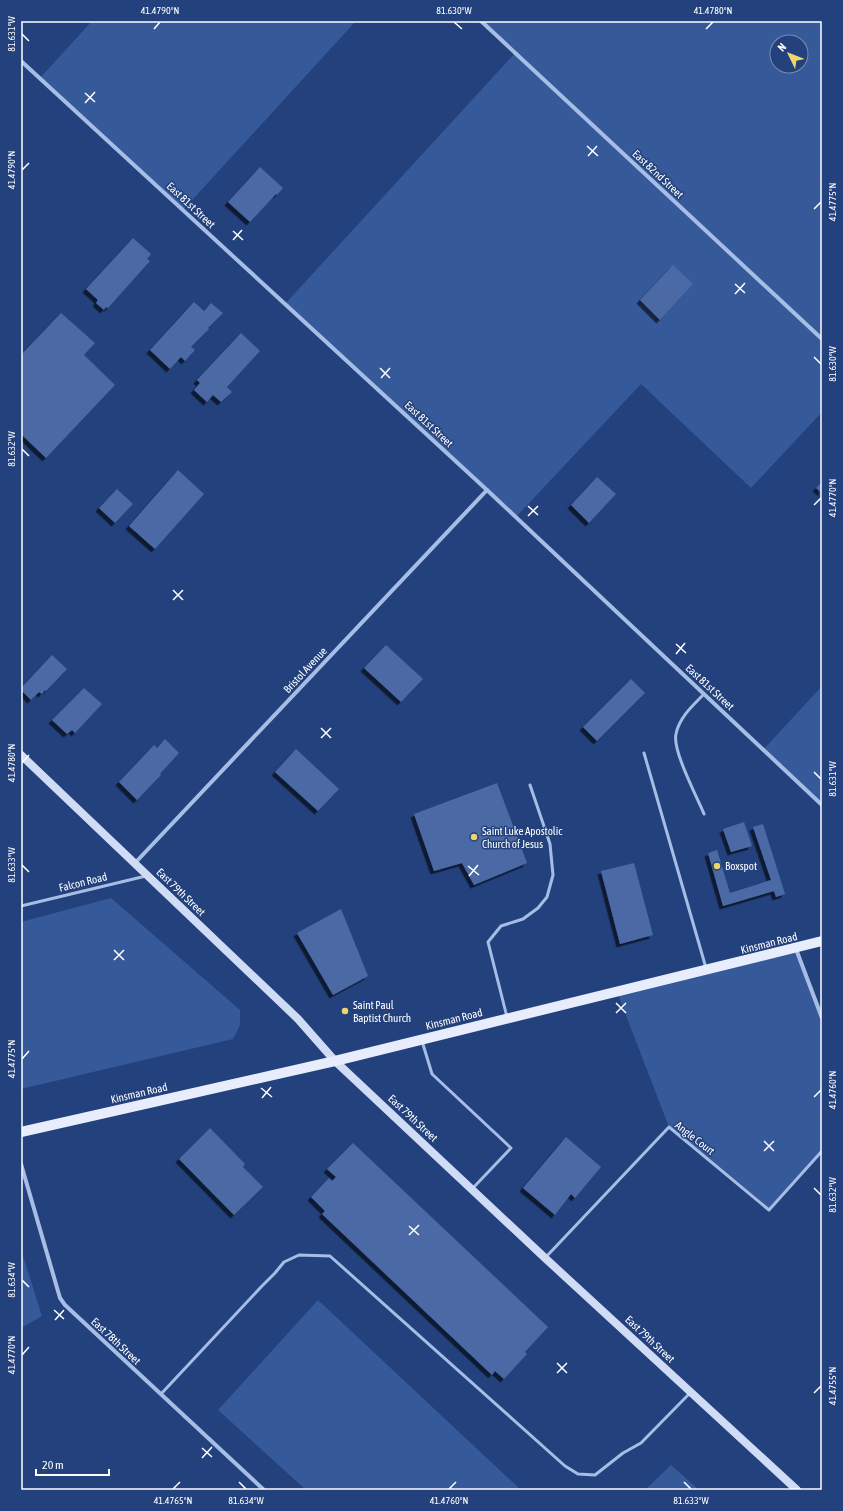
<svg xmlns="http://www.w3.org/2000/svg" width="843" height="1511" font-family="'Asap Condensed',sans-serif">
	<defs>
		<filter id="shadow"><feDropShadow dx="-3.5" dy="3.5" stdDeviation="0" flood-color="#0009"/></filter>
	</defs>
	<rect width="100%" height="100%" fill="#23417c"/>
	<!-- green -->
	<g fill="#36599a" fill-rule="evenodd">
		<polygon points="92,21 356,21 183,210 40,78"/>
		<path d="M481,21h341v391l-71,76 -110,-104 -125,133 -231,-213 230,-251zM777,42h24v24h-24z"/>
		<polygon points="822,686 822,805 763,750"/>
		<polygon points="111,898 240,1010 240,1025 233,1039 21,1089 21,922"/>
		<polygon points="795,949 822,1018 822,1151 769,1210 669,1127 617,992"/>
		<polygon points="21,1250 42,1316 21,1328"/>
		<polygon points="318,1300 521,1490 306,1490 218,1410"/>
		<polygon points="671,1465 699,1490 645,1490"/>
	</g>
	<!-- building -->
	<g fill="#4b6aa5" filter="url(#shadow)">
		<polygon points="260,167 283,188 277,195 276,194 250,222 228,202"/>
		<polygon points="133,238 151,254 147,259 150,261 108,308 106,307 104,310 96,303 98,300 86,289"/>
		<polygon points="673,265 693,284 660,320 640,300"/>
		<polygon points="194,302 204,311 211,303 223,313 208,328 209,329 191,347 195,350 185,361 181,357 170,369 150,350"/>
		<polygon points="61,313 95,343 84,355 115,385 46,458 21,434 21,355"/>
		<polygon points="241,333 260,351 227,387 232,392 221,402 213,395 207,402 194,390 200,383 197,380"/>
		<polygon points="178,470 204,494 155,549 129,526"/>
		<polygon points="597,477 616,494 589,523 571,505"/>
		<polygon points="822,482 822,493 816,488"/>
		<polygon points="117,489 133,504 115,523 99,508"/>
		<polygon points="386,645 423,679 401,702 364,668"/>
		<polygon points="52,655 67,669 46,691 45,690 42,694 39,692 31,700 21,690 21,688"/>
		<polygon points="631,679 645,693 597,741 583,727"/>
		<polygon points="84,688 102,704 75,733 72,730 67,734 52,720"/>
		<polygon points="165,739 179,753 160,774 161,775 137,800 119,782 154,745 157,748"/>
		<polygon points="296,749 339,789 318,811 275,772"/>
		<polygon points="497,783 527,863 474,885 462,863 434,871 414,814"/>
		<polygon points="744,822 752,846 731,852 723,829"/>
		<polygon points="763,824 785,894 776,897 774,891 723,906 708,853 717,850 730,893 771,880 753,827"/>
		<polygon points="634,863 653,935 620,944 601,871"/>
		<polygon points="341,909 368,976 333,995 297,933"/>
		<polygon points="210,1128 245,1164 243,1167 263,1187 234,1215 179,1159"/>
		<polygon points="566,1137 601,1167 575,1198 571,1194 555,1215 523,1188"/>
		<polygon points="353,1143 548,1327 525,1352 527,1354 504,1379 495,1371 492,1375 322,1214 325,1211 311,1197 329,1178 332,1181 336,1177 327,1169"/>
	</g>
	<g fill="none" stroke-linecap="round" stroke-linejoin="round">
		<!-- service -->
		<g stroke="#a6bde5" stroke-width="3">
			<path d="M704,694c-11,11 -25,24 -28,40 -4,16 21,63 28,80"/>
			<polyline points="644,753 706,968"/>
			<polyline points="21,906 146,876"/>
			<polyline points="507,1017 488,942 501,926 523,919 538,908 547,897 553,875 550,844 530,785"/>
			<polyline points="422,1041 432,1074 511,1148 472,1189"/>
			<polyline points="545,1258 669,1127 769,1210 822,1151"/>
			<polyline points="161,1394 261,1287 275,1273 284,1262 299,1255 330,1256 565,1466 578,1474 595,1475 623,1453 641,1443 690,1393"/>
		</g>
		<!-- minor -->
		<g stroke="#a6bde5" stroke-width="4">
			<polyline points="481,21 822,339"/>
			<polyline points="21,61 487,490 822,805"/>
			<polyline points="135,863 487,490"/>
			<polyline points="796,949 822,1018"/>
			<polyline points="21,1164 60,1298 65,1305 264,1490"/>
		</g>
		<!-- secondary -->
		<polyline stroke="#d0dcf5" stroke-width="8" points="21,755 298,1019 335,1061 545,1258 797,1490"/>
		<!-- primary -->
		<polyline stroke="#e7edfd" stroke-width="10" points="21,1132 335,1061 822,941"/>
	</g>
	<!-- ticks -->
	<path fill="none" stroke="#fff" stroke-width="1.5" d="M454,22l8,7M154,29l6,-7M706,29l7,-7M22,34l7,7M85,93l10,9M85,103l10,-11M587,146l11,10M588,156l9,-10M22,170l7,-7M814,209l7,-7M233,231l10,9M233,240l9,-10M735,284l10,9M735,294l10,-11M814,357l7,7M380,368l10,10M381,378l9,-10M22,449l7,7M814,505l7,-7M528,506l10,9M528,516l10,-10M173,590l10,10M173,600l10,-10M676,644l10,9M676,654l9,-11M321,728l10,10M321,738l10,-10M22,763l7,-8M814,772l7,7M22,865l7,7M468,866l11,9M469,876l9,-11M114,950l10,10M114,960l10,-10M616,1003l10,10M616,1013l10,-10M22,1059l7,-8M261,1088l11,9M814,1097l7,-7M262,1098l9,-11M764,1141l10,10M764,1151l10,-10M814,1188l7,7M409,1226l10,9M409,1235l10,-10M22,1280l7,7M54,1310l10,9M55,1320l9,-10M22,1355l7,-8M557,1363l10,10M557,1373l10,-10M814,1393l7,-7M202,1448l10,9M202,1458l10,-11M239,1482l7,7M684,1482l7,7M173,1489l7,-7M449,1489l7,-7"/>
	<!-- markers -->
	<g fill="#f0d669" stroke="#23417c" stroke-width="1.5">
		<circle cx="474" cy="837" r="4"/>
		<circle cx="717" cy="866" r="4"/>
		<circle cx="345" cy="1011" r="4"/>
	</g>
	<g text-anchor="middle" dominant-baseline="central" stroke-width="3" stroke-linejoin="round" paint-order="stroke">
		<!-- street labels -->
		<g font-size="11" fill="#fff" stroke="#23417c">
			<text transform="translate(658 174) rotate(43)">East 82nd Street</text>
			<text transform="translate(191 205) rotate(43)">East 81st Street</text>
			<text transform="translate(429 424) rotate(43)">East 81st Street</text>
			<text transform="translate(305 670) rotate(-47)">Bristol Avenue</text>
			<text transform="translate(710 687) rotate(43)">East 81st Street</text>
			<text transform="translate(83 882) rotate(-14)">Falcon Road</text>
			<text transform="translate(181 892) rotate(44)">East 79th Street</text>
			<text transform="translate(769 943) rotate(-14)">Kinsman Road</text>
			<text transform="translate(454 1019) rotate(-14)">Kinsman Road</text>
			<text transform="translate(139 1093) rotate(-13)">Kinsman Road</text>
			<text transform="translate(413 1118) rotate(43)">East 79th Street</text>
			<text transform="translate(695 1138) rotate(38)">Angle Court</text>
			<text transform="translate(650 1339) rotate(43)">East 79th Street</text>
			<text transform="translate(116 1341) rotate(43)">East 78th Street</text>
		</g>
		<!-- poi labels -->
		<g font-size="11" fill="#fff" stroke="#23417c" text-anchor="start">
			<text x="482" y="831">Saint Luke Apostolic<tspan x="482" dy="13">Church of Jesus</tspan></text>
			<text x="725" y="866">Boxspot</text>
			<text x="353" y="1005">Saint Paul<tspan x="353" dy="13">Baptist Church</tspan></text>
		</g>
	</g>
	<!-- border -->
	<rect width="843" height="1511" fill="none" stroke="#23417c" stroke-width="44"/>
	<!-- north arrow -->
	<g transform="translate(789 54) rotate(313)"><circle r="19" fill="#23417c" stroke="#7b8db0"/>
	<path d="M0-3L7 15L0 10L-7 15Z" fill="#f0d669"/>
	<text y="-6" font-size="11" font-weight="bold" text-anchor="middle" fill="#ffffff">N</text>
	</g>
	<!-- scale -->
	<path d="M36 1469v6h73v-6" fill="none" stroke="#ffffff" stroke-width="2"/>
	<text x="42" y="1469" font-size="12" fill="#ffffff" stroke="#23417c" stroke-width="3" paint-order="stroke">20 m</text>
	<rect x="22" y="22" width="799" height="1467" fill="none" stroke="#fff" stroke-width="1.5"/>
	<g font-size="10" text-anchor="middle" fill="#fff">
		<text x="160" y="14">41.4790°N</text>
		<text x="454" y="14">81.630°W</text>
		<text x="713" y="14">41.4780°N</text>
		<text transform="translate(11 34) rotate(-90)" y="4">81.631°W</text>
		<text transform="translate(11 170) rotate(-90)" y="4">41.4790°N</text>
		<text transform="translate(832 202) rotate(-90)" y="4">41.4775°N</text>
		<text transform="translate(832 364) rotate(-90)" y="4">81.630°W</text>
		<text transform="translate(11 449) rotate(-90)" y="4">81.632°W</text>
		<text transform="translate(832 498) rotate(-90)" y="4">41.4770°N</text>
		<text transform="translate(11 763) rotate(-90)" y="4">41.4780°N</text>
		<text transform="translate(832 779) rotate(-90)" y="4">81.631°W</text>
		<text transform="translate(11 865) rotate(-90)" y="4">81.633°W</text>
		<text transform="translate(11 1059) rotate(-90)" y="4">41.4775°N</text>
		<text transform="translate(832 1090) rotate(-90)" y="4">41.4760°N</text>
		<text transform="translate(832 1195) rotate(-90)" y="4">81.632°W</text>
		<text transform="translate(11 1280) rotate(-90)" y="4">81.634°W</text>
		<text transform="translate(11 1355) rotate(-90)" y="4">41.4770°N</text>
		<text transform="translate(832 1386) rotate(-90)" y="4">41.4755°N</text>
		<text x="173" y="1504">41.4765°N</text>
		<text x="246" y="1504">81.634°W</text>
		<text x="449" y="1504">41.4760°N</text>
		<text x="691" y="1504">81.633°W</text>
	</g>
</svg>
